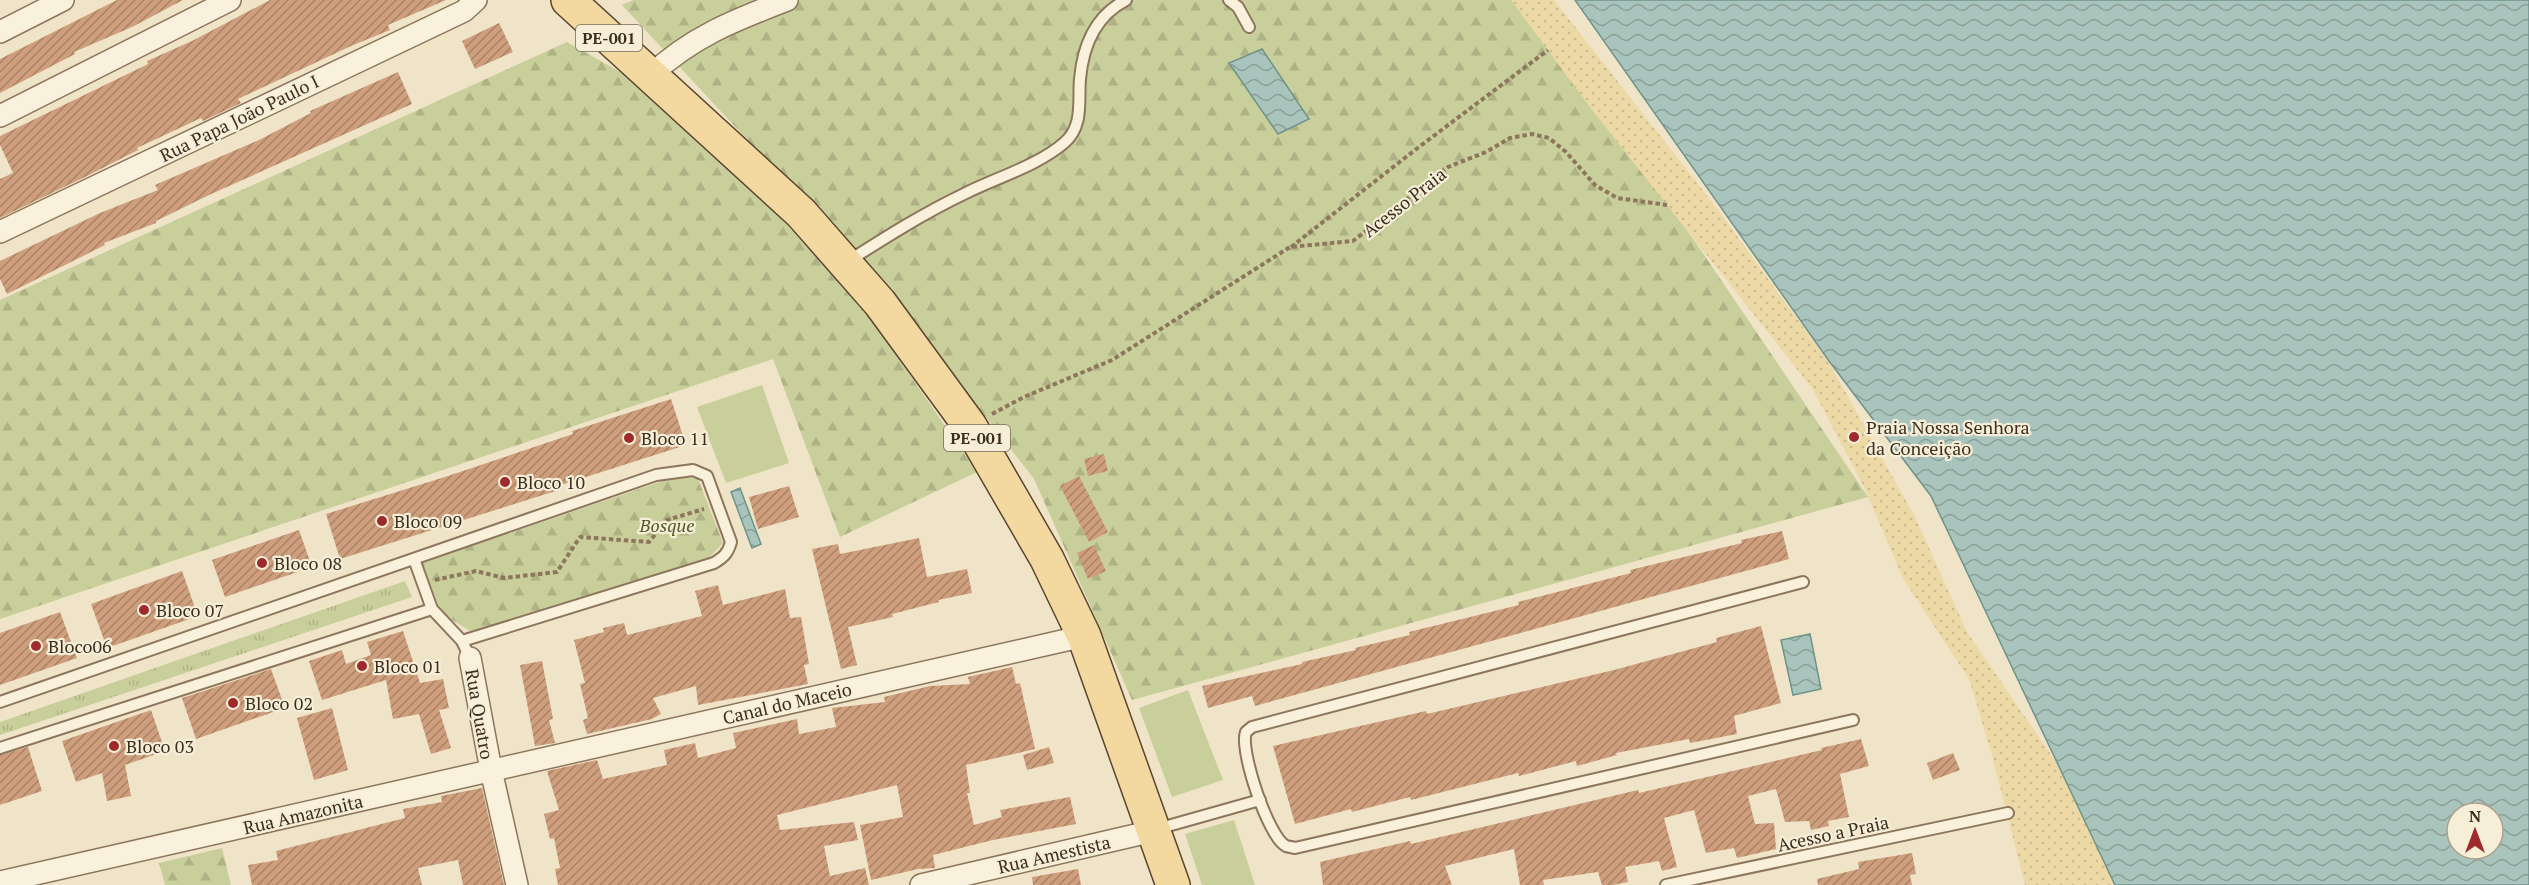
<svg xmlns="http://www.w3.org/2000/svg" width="2529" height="885" font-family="'PT Serif',serif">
	<defs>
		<pattern id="grass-tufts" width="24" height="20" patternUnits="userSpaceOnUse" patternTransform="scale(1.5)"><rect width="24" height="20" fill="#c9cf9b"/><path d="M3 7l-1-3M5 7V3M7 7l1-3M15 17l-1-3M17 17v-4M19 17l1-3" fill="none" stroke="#aeb285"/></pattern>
		<pattern id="forest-firs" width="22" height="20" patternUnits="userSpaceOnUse" patternTransform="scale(1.5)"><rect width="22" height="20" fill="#c9cf9b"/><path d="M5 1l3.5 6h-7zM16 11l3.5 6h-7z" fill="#aeb285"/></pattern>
		<pattern id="sand-dots" width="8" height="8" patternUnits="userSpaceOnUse" patternTransform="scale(1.5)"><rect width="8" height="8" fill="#ecd9a5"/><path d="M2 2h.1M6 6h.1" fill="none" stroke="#cbbb8e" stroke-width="1.8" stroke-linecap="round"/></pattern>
		<pattern id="water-waves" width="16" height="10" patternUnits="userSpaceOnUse" patternTransform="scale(1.5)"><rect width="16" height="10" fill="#a9c4bc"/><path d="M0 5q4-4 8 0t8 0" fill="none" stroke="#8ba098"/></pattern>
		<pattern id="building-hatch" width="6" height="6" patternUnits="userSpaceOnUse" patternTransform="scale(1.5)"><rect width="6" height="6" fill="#cf9f7d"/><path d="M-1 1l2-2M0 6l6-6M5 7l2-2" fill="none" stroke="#a98266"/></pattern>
	</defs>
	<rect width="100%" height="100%" fill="#f0e4c8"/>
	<!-- grass -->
	<polygon fill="url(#grass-tufts)" points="405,581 412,597 0,735 0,722"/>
	<!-- forest -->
	<g fill="url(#forest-firs)">
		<polygon points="633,0 1515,0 1694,240 1868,497 1132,700 1034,479 887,290 622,5"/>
		<polygon points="567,42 631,78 824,238 898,358 977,472 840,537 773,359 0,619 0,300"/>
		<polygon points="677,476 698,479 723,543 709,558 472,632 442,614 422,563"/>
		<polygon points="222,848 231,885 165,885 159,863"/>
	</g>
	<!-- sand -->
	<polygon fill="url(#sand-dots)" points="1511,0 1554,0 1719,211 1829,363 1914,515 1967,632 2060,768 2117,885 2025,885 1992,755 1969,679 1904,580 1863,485 1812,388 1592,110"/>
	<!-- park -->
	<g fill="#c9cf9b">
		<polygon points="762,385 789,463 726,483 697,407"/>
		<polygon points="1188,690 1223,780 1172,797 1139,708"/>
		<polygon points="1234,820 1255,885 1202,885 1185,834"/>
	</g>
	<!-- water -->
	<g fill="url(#water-waves)" stroke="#6f938a" stroke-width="1.5" fill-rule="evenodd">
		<path d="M1575,0h954v885h-414l-184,-389 -102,-135zM2457,813h36v36h-36z"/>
		<polygon points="1262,49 1309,119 1278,134 1229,63"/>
		<polygon points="740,488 761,544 752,548 731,492"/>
		<polygon points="1810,634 1821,689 1793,695 1781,640"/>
	</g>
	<!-- building -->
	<g fill="url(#building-hatch)">
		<polygon points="117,0 183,0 132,27 74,52 75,54 0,93 0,59"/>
		<polygon points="270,0 446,0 388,25 390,30 351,46 238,99 241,103 203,121 201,118 137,148 138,150 87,176 0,218 0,179 13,173 0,145 0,136 148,64 147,61 192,41"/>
		<polygon points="499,23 513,52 475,69 462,41"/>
		<polygon points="398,72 412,104 209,195 156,221 156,223 104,243 105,245 7,294 0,279 0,261 100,213 158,190 155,185 259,140 311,113 310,111"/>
		<polygon points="671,399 686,445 561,485 562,489 340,559 326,514 448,476 573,434 572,431"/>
		<polygon points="1104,454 1108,471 1088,476 1084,459"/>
		<polygon points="1079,476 1108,532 1089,542 1060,486"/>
		<polygon points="789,486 799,517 758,529 749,497"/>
		<polygon points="299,530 312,567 225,597 212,560"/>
		<polygon points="1782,531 1789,559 1255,706 1252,696 1208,708 1202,686 1302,664 1302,662 1356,650 1355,648 1410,635 1409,632 1519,605 1518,602 1631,573 1630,570 1742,543 1741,540"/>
		<polygon points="919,538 927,577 967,569 972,593 938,600 939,602 892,614 893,617 848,627 857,665 841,669 812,549 838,544 840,554"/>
		<polygon points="1094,545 1106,571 1088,579 1077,553"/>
		<polygon points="182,571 198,616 107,648 91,604"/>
		<polygon points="718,585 723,605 785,589 790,618 801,617 809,664 804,665 808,684 698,705 696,686 653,698 661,714 652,719 587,734 583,720 588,718 580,684 585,683 574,640 604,632 603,628 624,623 627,635 702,616 695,591"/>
		<polygon points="60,612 77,658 0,685 0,633"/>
		<polygon points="1761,626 1781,703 1734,716 1737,734 1690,743 1689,739 1616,753 1617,755 1577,766 1576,761 1519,776 1518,773 1411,800 1410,797 1352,812 1351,809 1295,824 1273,746 1426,711 1427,714 1614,670 1717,642 1716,638"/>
		<polygon points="403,631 420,683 443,679 449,708 439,710 451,748 431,754 419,714 393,719 386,680 322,700 309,661 342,650 346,664 371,655 367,642"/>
		<polygon points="542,661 553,719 549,720 555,743 535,746 520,665"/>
		<polygon points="1012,667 1016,684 1020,683 1035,749 966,765 970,793 967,793 974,825 1002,817 1000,810 1070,797 1076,824 993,840 933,855 935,868 918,869 871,880 860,825 903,817 897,785 777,815 780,830 854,822 858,840 824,846 830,876 865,868 869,885 558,885 555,869 560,868 554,838 550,839 544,814 559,810 547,771 597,760 603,779 667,765 664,750 695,743 698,758 736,748 733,733 797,719 799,734 836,727 832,708 885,702 884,697 930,686 970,684 968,677"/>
		<polygon points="271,669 285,708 196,739 182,698"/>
		<polygon points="332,708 348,770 314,780 297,718"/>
		<polygon points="151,710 165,751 125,765 131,796 107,801 102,773 76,782 62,741"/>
		<polygon points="1861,739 1869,766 1840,774 1849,817 1828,821 1829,826 1811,830 1809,821 1785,822 1776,789 1748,796 1755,824 1774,823 1776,849 1737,858 1734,848 1706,853 1694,810 1664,818 1677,867 1662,871 1659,861 1625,867 1628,882 1613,885 1602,885 1598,872 1543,880 1544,885 1520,885 1514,849 1445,866 1452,885 1323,885 1320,862 1410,841 1411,844 1638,790 1639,793 1822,750 1821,748"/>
		<polygon points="28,747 42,791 0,805 0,755"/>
		<polygon points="1049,747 1054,763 1027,770 1023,755"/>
		<polygon points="1953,753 1960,770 1933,780 1927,763"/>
		<polygon points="482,788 504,885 463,885 458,860 418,868 422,885 252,885 248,865 278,860 276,851 405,818 403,809 442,802 441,796"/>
		<polygon points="1912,853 1916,874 1910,875 1912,885 1818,885 1817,879 1859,869 1858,862"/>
		<polygon points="1078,869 1081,885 1033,885 1032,877"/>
	</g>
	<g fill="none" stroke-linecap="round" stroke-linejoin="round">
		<defs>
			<g id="service">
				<polyline points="1229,0 1238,7 1249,27"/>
				<path d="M847,262c39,-25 77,-49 119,-69 32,-16 71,-27 98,-50 20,-17 14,-42 16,-64 3,-34 15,-63 46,-79"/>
				<polyline points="414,559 432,609 462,641 470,658"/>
				<path d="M1803,582l-551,145 -6,5c-7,17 22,105 40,114 3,1 6,1 9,2l558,-128"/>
				<path d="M0,702l656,-227 37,-5 14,6 24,66c-3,11 -7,15 -17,21l-252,78"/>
				<polyline points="0,748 432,609"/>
				<polyline points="1157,829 1260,800"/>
				<polyline points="1666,885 2008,813"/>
			</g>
			<g id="minor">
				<polyline points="0,32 63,0"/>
				<path d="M650,76c41,-39 85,-56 137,-76"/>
				<polyline points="0,116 230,0"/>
				<polyline points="0,232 464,11 476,0"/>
				<polyline points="470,658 491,770 517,885"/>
				<polyline points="0,882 1084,636"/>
				<polyline points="921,885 1153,831"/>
			</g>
			<polyline id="primary" points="568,0 801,213 880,303 970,426 1047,559 1084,636 1173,885"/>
		</defs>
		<!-- service casing -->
		<use href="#service" stroke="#8d765c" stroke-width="14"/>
		<!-- minor casing -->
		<use href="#minor" stroke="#8d765c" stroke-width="24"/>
		<!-- primary casing -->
		<use href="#primary" stroke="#5b4430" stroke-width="36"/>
		<!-- path -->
		<g stroke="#8d765c" stroke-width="4" stroke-dasharray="4.5 3" stroke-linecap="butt">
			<polyline points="1291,247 1415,150 1548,50"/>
			<polyline points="992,414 1024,397 1112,360 1290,247 1353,241 1448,167 1486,152 1510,138 1532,134 1549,138 1566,152 1595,185 1617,198 1667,205"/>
			<polyline points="435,580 476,571 504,578 557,572 580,537 649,542 667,520 704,509"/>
		</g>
		<!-- service -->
		<use href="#service" stroke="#faf1dc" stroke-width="10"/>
		<!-- minor -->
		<use href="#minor" stroke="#faf1dc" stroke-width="21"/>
		<!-- primary -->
		<use href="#primary" stroke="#f3d9a0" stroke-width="33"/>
	</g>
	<!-- markers -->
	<g fill="#9e2a2b" stroke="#f7eed8" stroke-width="2">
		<circle cx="1854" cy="437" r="6"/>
		<circle cx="629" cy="438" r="6"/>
		<circle cx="505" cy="482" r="6"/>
		<circle cx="382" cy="521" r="6"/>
		<circle cx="262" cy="563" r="6"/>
		<circle cx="144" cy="610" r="6"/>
		<circle cx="36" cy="646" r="6"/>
		<circle cx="362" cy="666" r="6"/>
		<circle cx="233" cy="703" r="6"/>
		<circle cx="114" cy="746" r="6"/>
	</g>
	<g text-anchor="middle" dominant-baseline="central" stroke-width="4.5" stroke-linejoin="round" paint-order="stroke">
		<!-- shield labels -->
		<g fill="#f7eed8" stroke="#756857" stroke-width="1.5">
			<rect x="576" y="25" width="66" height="26" rx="4.5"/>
			<rect x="944" y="425" width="66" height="26" rx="4.5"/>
		</g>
		<g font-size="16" font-weight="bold" fill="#3d2e20">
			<text x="609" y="38">PE-001</text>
			<text x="977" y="438">PE-001</text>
		</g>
		<!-- street labels -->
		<g font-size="18" fill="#3d2e20" stroke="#f7eed8">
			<text transform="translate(239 118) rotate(-26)">Rua Papa João Paulo I</text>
			<text transform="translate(1404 202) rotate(-38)">Acesso Praia</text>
			<text transform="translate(787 703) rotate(-13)">Canal do Maceio</text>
			<text transform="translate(480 714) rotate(80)">Rua Quatro</text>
			<text transform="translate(303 814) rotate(-13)">Rua Amazonita</text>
			<text transform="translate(1833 833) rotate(-12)">Acesso a Praia</text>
			<text transform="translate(1054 854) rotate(-13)">Rua Amestista</text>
		</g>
		<!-- poi labels -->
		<g font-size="18" fill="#3d2e20" stroke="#f7eed8" text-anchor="start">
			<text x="1866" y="427">Praia Nossa Senhora<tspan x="1866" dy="21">da Conceição</tspan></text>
			<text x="641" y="438">Bloco 11</text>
			<text x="517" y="482">Bloco 10</text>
			<text x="394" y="521">Bloco 09</text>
			<text x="274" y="563">Bloco 08</text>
			<text x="156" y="610">Bloco 07</text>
			<text x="48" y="646">Bloco06</text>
			<text x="374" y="666">Bloco 01</text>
			<text x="245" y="703">Bloco 02</text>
			<text x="126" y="746">Bloco 03</text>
		</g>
		<!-- park labels -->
		<g font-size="18" font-style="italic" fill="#4d5a26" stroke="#f7eed8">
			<text x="667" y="525">Bosque</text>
		</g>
	</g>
	<!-- north arrow -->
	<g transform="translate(2475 831)"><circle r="28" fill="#f7eed8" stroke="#ada18e" stroke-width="1.5"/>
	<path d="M0-4.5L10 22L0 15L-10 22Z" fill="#9e2a2b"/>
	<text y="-9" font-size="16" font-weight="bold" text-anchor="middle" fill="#3d2e20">N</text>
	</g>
</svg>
